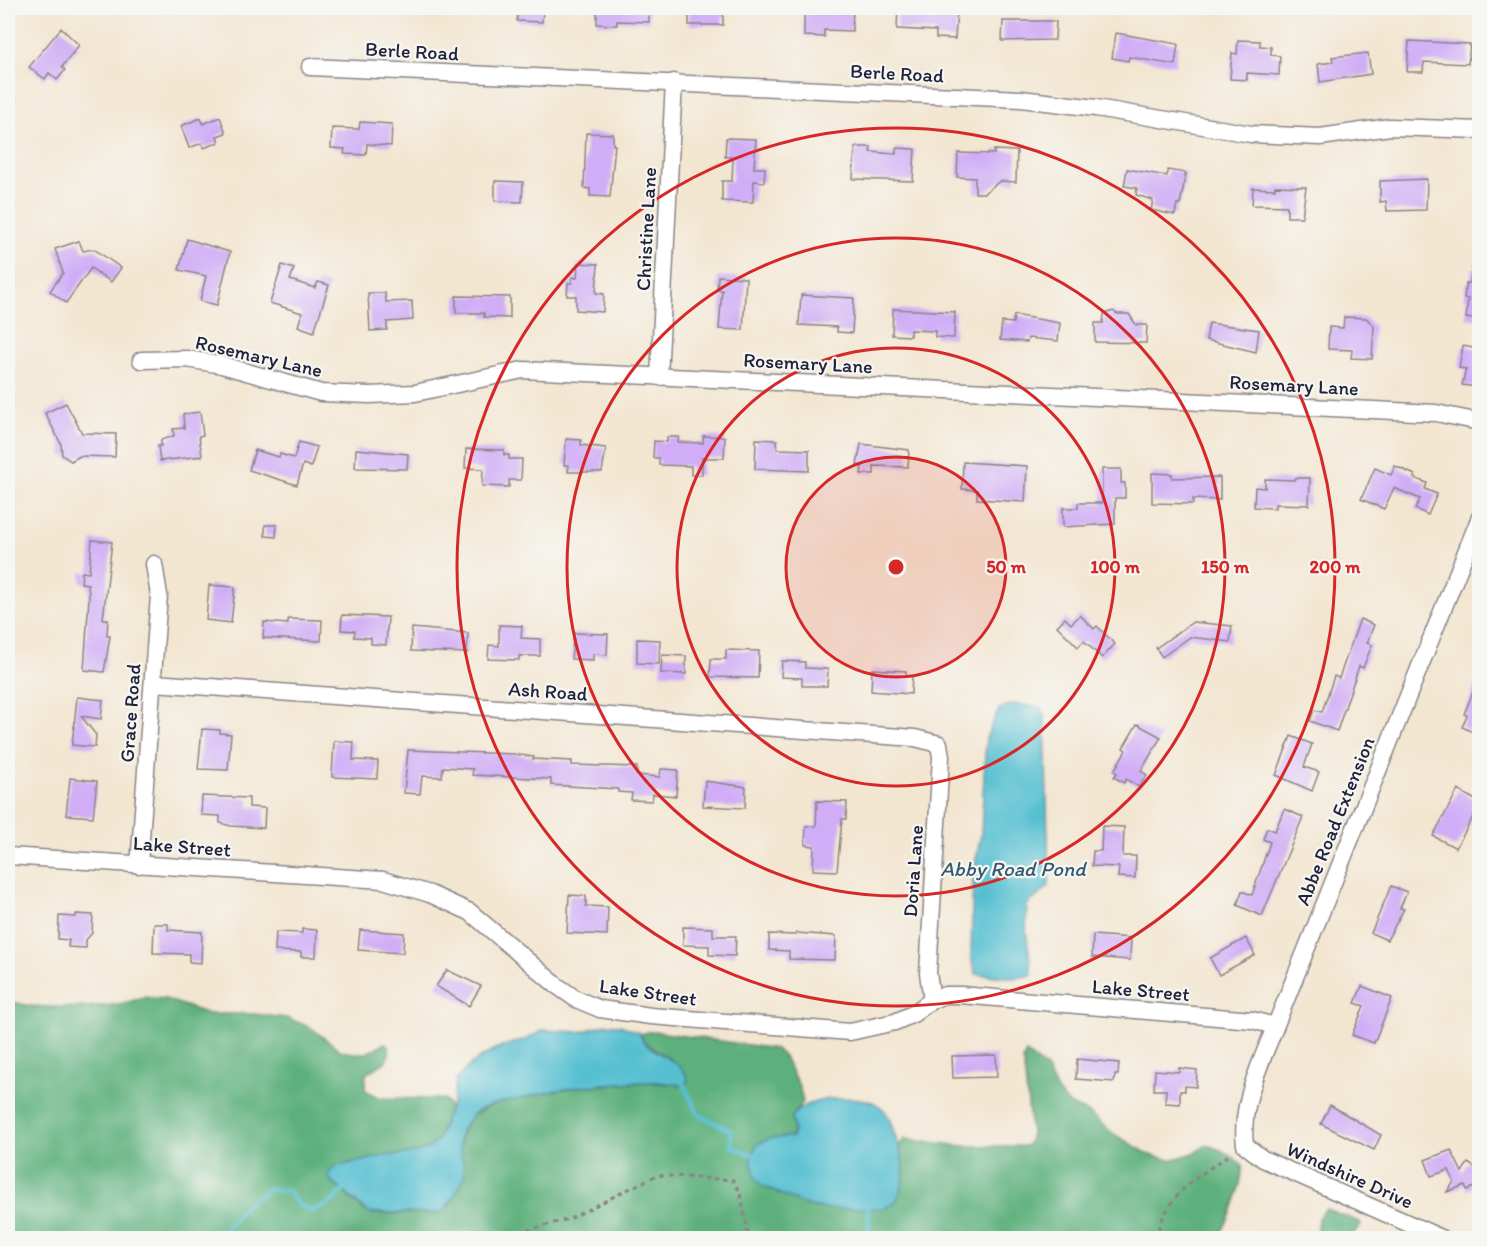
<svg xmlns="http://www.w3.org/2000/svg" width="1487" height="1246" font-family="Itim,sans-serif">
	<rect width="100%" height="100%" fill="#f6f6f2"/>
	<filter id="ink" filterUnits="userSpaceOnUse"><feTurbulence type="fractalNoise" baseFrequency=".0167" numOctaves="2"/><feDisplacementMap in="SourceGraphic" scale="12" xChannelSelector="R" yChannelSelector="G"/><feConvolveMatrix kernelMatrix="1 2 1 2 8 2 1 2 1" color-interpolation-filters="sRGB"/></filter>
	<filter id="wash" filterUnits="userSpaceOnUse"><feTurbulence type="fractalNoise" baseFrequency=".008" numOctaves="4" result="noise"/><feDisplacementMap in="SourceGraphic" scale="24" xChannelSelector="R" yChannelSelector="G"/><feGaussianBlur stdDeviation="1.35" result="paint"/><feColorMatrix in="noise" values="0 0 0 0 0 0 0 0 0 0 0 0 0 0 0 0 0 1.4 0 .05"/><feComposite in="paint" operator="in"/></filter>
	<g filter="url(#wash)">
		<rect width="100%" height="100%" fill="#f3e6d1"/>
		<!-- forest -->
		<g fill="#5db07c" stroke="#40695c" stroke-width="1.5">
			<path d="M143,997l22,2 44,15h44l33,4 24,9 30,23 11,3h16l18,-10 4,3c3,17 -12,20 -23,28l-1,16 16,8 63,1 6,8 -12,33 -7,7 -14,6 -68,10 -19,18 34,29 10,4 66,-1 9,-7 15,-34 -5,-19 3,-23 8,-13 23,-13 71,-16 83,-6 35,3 5,-3 -13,-20 -31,-21 -2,-7 10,-3 125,18 8,8 15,29 4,16 -8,10 -3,25 -16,1 -19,6 -6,15 11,27 52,22 75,-2c17,-23 18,-33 9,-60l7,-7 57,7h63l4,-3 2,-10 -8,-74 3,-6 20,15 11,23 12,13 21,10 22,19 38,22 21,5 23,-7 13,-8 14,5 21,14c2,19 -13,58 -24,74h-1210v-237c7,1 15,4 23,5 27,2 88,3 112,-9z"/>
			<path d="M1326,1209l34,13 1,2c-11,18 -26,15 -45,14l2,-20z"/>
		</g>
		<!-- water -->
		<g fill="#56c0d1" stroke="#3c7186" stroke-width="1.5">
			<polygon points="1012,704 1040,707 1045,715 1049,886 1027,905 1026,930 1032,975 1017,978 976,974 971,958 973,875 981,834 986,738 999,709"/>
			<path d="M607,1024l13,1 20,8c4,22 44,23 48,49l-6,3c-9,0 -18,-3 -27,-3 -46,0 -92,5 -136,17 -17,4 -38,5 -50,20 -20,23 -3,38 -5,57 -1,7 -18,35 -24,37h-71l-39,-33 -2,-5 6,-8 51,-11 32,-3 14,-6 7,-8 15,-38 3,-21 16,-17 25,-15 30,-9 16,-9 38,2z"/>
			<path d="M829,1099c15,-1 38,-3 50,7 11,7 11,16 15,27 9,26 16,46 0,71l-10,4 -59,1 -22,-5 -41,-18 -6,-7 -5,-20 6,-15 14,-6 21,-1 2,-5 -2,-15c9,-13 22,-15 37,-18z"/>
		</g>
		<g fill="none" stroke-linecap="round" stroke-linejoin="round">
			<!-- stream -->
			<g stroke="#56c0d1" stroke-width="4.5">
				<polyline points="682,1081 698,1114 731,1131 731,1146 756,1156"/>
				<polyline points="867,1202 870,1238"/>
				<polyline points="218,1238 244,1206 269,1189 288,1191 298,1205 311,1211 329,1204 344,1190"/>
			</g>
		</g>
		<g id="blocks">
			<!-- building -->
			<g fill="#d0adf6">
				<polygon points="518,8 543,8 542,22 517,21"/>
				<polygon points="597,8 649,8 649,22 617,21 617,25 597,24"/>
				<rect x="689" y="8" width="34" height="17"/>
				<polygon points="804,8 853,9 852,31 824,30 824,37 804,36"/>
				<polygon points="898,8 957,10 955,39 936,38 936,31 897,29"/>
				<polygon points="1003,21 1056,21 1055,40 1002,41"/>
				<polygon points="61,28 79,45 62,67 65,70 57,80 49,73 45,79 29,67"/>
				<polygon points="1116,33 1178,44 1175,65 1129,57 1128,61 1112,58"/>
				<polygon points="1238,40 1260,41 1260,46 1271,47 1271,55 1280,56 1279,75 1247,73 1247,80 1230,79 1232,53 1237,54"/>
				<polygon points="1409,41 1470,44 1468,64 1424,62 1423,72 1407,72"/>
				<polygon points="1368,53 1371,74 1320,82 1318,64 1333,62 1332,57"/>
				<polygon points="220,117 226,133 217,136 219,142 204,148 202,143 189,148 181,126 201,118 203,124"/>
				<polygon points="360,122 392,124 391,146 367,144 366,155 344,154 345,149 331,148 332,128 359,129"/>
				<polygon points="586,133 613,134 613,145 615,145 610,197 590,196 590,189 584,188"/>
				<polygon points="726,138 756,139 754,168 765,168 764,182 754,181 753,202 722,201 722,181 732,181 733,157 725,157"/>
				<polygon points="855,147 871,147 870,152 896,154 896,148 915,149 913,181 853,179"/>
				<polygon points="994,150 1017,151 1016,182 1000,181 984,193 975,193 975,178 957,177 958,153 994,154"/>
				<polygon points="1127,169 1167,176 1168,170 1186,173 1180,205 1177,204 1175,215 1151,210 1153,200 1136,195 1137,188 1124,186"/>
				<polygon points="1427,179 1426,210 1387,211 1386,201 1380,202 1380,181"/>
				<polygon points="495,181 523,182 522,202 495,201"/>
				<polygon points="1275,186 1306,187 1302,217 1287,217 1287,206 1252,205 1253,188 1275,189"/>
				<polygon points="187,239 230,252 217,305 200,301 206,276 179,270"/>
				<polygon points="79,241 83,251 94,249 121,268 111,282 91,268 66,303 50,291 63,273 55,249"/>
				<polygon points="578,263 598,264 596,293 604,294 603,312 576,310 576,296 567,296 568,283 572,283 572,277 577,278"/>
				<polygon points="282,265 294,269 290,280 315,288 318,282 329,285 314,332 298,326 302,313 270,303"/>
				<polygon points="1472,268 1479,268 1479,320 1466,318 1468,299 1464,298 1466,283 1470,283"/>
				<polygon points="718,276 746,278 743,330 719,329 722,290 717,289"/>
				<polygon points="368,293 385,293 386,302 412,301 413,320 387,322 387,330 370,331"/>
				<polygon points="801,295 854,298 852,333 837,332 837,327 799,325"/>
				<polygon points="456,296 510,297 510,318 484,317 484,313 456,313"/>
				<polygon points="893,309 955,312 954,338 935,337 935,331 910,330 910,336 892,335"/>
				<polygon points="1113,311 1117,314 1129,314 1136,325 1147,325 1146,343 1095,342 1095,323 1103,323 1104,314"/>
				<polygon points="1014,315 1060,323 1058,341 1028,338 1027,342 1000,340 1002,322 1013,323"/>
				<polygon points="1344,317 1366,318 1374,326 1372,359 1351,358 1352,350 1328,349 1329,327 1343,328"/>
				<polygon points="1209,323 1259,330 1256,352 1206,340"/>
				<polygon points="1463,346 1479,349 1477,387 1462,385 1466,369 1459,368"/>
				<polygon points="66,403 82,433 116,434 115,457 80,456 71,461 62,455 61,444 45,413"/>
				<polygon points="200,412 203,435 199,436 202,456 160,461 158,446 161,446 161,440 174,436 173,429 184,428 183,414"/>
				<polygon points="703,436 725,437 724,458 702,458 702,475 691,475 691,466 659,465 659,458 653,458 654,441 667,442 667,437 679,437 678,442 703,443"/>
				<polygon points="566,439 581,440 581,445 606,448 602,472 568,472 569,465 564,465"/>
				<polygon points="756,439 777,440 777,449 809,450 809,471 755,469"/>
				<polygon points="299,442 317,447 311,467 303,464 297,485 249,470 255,450 279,457 280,454 294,458"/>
				<polygon points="861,444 909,450 908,467 874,466 874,474 861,474 862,466 857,465"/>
				<polygon points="356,449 408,454 407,469 355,468"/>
				<polygon points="466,449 504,450 504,455 509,455 509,459 522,459 521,480 509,480 509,487 482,486 483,469 465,468"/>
				<polygon points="963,462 1027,466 1025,502 977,499 977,490 962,489"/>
				<polygon points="1395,466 1415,475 1414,478 1427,483 1425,489 1437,494 1428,515 1415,509 1420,499 1394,488 1384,509 1361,499 1375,468 1391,475"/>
				<polygon points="1102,469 1121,469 1121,483 1125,483 1125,498 1115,498 1115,524 1063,527 1063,508 1078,508 1078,503 1102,503"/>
				<polygon points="1152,473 1172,474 1172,478 1220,477 1220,500 1193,499 1193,504 1152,503"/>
				<polygon points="1295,478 1310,478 1309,505 1275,504 1275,508 1254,507 1255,487 1265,488 1265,479 1294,480"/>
				<polygon points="265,525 277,525 276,537 265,536"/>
				<polygon points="92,540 112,542 103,619 108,619 107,636 110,636 104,672 84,670 89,597 88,584 81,583 82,572 89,573"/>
				<polygon points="209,585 235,587 231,623 206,620"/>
				<polygon points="342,615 388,617 386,645 371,644 371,638 354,637 355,631 341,630"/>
				<polygon points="1080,615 1094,629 1097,626 1115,644 1102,658 1084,641 1078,647 1057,626 1065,618 1071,624"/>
				<polygon points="288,619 322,620 321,641 263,638 264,622 288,624"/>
				<polygon points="1360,619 1374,625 1367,643 1372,645 1363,668 1359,666 1337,731 1310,721 1314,710 1322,712 1334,676 1339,678"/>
				<polygon points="1193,622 1232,626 1230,642 1190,637 1162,657 1156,648"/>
				<polygon points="499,625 522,626 521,638 540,639 540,656 519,656 519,660 488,659 489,645 499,646"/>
				<polygon points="412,628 468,633 467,653 411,651"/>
				<polygon points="574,633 608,634 607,655 593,654 593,660 571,659"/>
				<polygon points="637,639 660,640 659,664 637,663"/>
				<polygon points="726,650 759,651 758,678 710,677 711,659 726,659"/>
				<polygon points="662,655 686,656 686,674 661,673"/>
				<polygon points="782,661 805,662 805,668 828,669 827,686 802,686 802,678 781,677"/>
				<polygon points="872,669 906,671 906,676 912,676 911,694 871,691"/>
				<polygon points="1479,677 1479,735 1462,727 1467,715 1464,714"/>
				<polygon points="77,697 103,700 101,719 81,716 96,735 95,747 72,745"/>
				<polygon points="1137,724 1161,737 1141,771 1147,775 1139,787 1126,779 1124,783 1114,777 1117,773 1114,771 1126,750 1123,748"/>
				<polygon points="202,729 220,730 220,733 231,734 228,770 198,769"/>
				<polygon points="1291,736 1312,744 1304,767 1319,772 1312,791 1276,775"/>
				<polygon points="334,741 354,742 353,760 378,761 377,779 332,777"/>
				<polygon points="408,750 514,754 534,757 533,759 572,761 572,765 637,767 637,775 660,777 661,769 678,770 676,796 653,794 652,801 631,800 632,793 618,792 618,789 551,785 551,779 472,775 473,769 443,767 442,777 422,776 420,794 404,793"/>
				<polygon points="70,778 97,781 93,817 66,815"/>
				<polygon points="705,781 746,787 745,808 703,806"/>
				<polygon points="1458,790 1479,802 1479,806 1456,848 1433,836"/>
				<polygon points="202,796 249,798 249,807 265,808 264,828 231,826 220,823 220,816 201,815"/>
				<polygon points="817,801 847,802 846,819 842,819 837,871 813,870 814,846 805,845 806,826 816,826"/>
				<polygon points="1284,809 1303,817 1262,916 1237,905 1242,891 1252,895 1270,842 1263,839 1267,828 1275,831"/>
				<polygon points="1102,826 1124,827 1123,856 1136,856 1135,878 1118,877 1119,867 1092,866 1093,851 1101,851"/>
				<polygon points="1391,886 1407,892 1400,908 1404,909 1387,940 1371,933"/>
				<polygon points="569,895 586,896 586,906 608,907 607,935 567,933"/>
				<polygon points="76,914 93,915 92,933 86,940 86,948 68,947 69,940 58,939 59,916 76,917"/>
				<polygon points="154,924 168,924 168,930 202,932 201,963 189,962 189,954 153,953"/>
				<polygon points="683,927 713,928 713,936 736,936 735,956 709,955 709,946 683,945"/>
				<polygon points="302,929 317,930 316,957 301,957 301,952 275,951 276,932 302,933"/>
				<polygon points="360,930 404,933 403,953 358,950"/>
				<polygon points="796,933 836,936 835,960 789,959 789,951 769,950 769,934 796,935"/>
				<polygon points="1093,935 1131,938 1130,960 1092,957"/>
				<polygon points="1246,938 1255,955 1219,975 1210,958"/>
				<polygon points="447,970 481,986 469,1006 436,986"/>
				<polygon points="1362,986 1392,998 1374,1043 1352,1035 1364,1006 1355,1003"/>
				<polygon points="996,1055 997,1077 953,1078 952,1056"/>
				<polygon points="1077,1059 1119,1063 1118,1075 1115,1075 1114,1082 1076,1079"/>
				<polygon points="1179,1068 1197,1070 1196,1087 1185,1086 1185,1091 1180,1091 1180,1104 1165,1103 1166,1090 1154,1090 1155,1070 1179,1072"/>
				<polygon points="1330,1105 1381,1135 1374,1150 1321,1124"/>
				<polygon points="1451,1150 1462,1172 1468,1163 1479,1170 1479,1185 1467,1190 1465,1185 1447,1192 1454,1182 1449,1170 1431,1176 1425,1160"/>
			</g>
		</g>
	</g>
	<g filter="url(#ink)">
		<use href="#blocks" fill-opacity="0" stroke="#8a8486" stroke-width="1.5"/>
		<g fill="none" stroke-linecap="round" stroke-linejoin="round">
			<defs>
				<g id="minor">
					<polyline points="310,67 1021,99 1096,108 1251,134 1320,137 1390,127 1480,130"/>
					<polyline points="141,360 187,359 222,365 321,393 369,395 415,393 523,370 1436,413 1480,422"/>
					<polyline points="659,377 674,82"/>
					<polyline points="154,683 915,738 939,744 941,757 928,973 932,1000"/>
					<polyline points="8,856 383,880 430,894 470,912 556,985 576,999 600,1009 651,1016 850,1032 895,1022 913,1014 932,1000 945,995 961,995 1252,1020 1275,1026"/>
					<polyline points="139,865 159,595 154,564"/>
					<path d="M1441,1238l-178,-79 -18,-14c-5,-39 14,-78 28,-113l207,-515"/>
				</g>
			</defs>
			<!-- minor casing -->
			<use href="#minor" stroke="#8a8486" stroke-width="19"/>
			<!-- path -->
			<g stroke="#8a8486" stroke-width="3" stroke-dasharray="4.5 4.5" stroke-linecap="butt">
				<polyline points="411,1238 498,1238 569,1219 657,1175 733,1180 740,1192 749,1238"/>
				<path d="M1156,1238c11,-45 40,-60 76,-85"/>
			</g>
			<!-- minor -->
			<use href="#minor" stroke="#fff" stroke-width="16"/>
		</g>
	</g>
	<!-- distance rings -->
	<circle cx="896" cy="567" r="110" fill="#d62828" fill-opacity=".12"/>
	<g fill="none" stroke="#d62828" stroke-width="3">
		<circle cx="896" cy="567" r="110"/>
		<circle cx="896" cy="567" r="219"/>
		<circle cx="896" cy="567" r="329"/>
		<circle cx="896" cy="567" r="439"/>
	</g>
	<g text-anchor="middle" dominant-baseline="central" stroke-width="4.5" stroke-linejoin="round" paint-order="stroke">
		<!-- street labels -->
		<g font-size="20" fill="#22223b" stroke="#f6f6f2">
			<text transform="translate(412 51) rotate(3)">Berle Road</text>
			<text transform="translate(897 73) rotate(3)">Berle Road</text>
			<text transform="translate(646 229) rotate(-87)">Christine Lane</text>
			<text transform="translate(259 356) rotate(13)">Rosemary Lane</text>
			<text transform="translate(808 363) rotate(3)">Rosemary Lane</text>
			<text transform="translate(1294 385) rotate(3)">Rosemary Lane</text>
			<text transform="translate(548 691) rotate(4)">Ash Road</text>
			<text transform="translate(130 713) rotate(-86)">Grace Road</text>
			<text transform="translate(1335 821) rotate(-68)">Abbe Road Extension</text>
			<text transform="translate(182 846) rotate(4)">Lake Street</text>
			<text transform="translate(913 871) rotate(-86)">Doria Lane</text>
			<text transform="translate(1141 990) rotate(5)">Lake Street</text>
			<text transform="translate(648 992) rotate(8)">Lake Street</text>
			<text transform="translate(1350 1175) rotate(24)">Windshire Drive</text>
		</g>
		<!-- water labels -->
		<g font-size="21" font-style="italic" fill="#345970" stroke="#f6f6f2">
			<text x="1013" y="868">Abby Road Pond</text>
		</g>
	</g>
	<circle cx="896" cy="567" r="9" fill="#d62828" stroke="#f6f6f2" stroke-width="3"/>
	<g font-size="18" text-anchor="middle" font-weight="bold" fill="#d62828" stroke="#f6f6f2" stroke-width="4.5" stroke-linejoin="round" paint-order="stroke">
		<text x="1006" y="573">50 m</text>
		<text x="1115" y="573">100 m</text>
		<text x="1225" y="573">150 m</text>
		<text x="1335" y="573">200 m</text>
	</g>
	<!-- margin -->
	<rect width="1487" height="1246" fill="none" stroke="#f6f6f2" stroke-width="30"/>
</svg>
